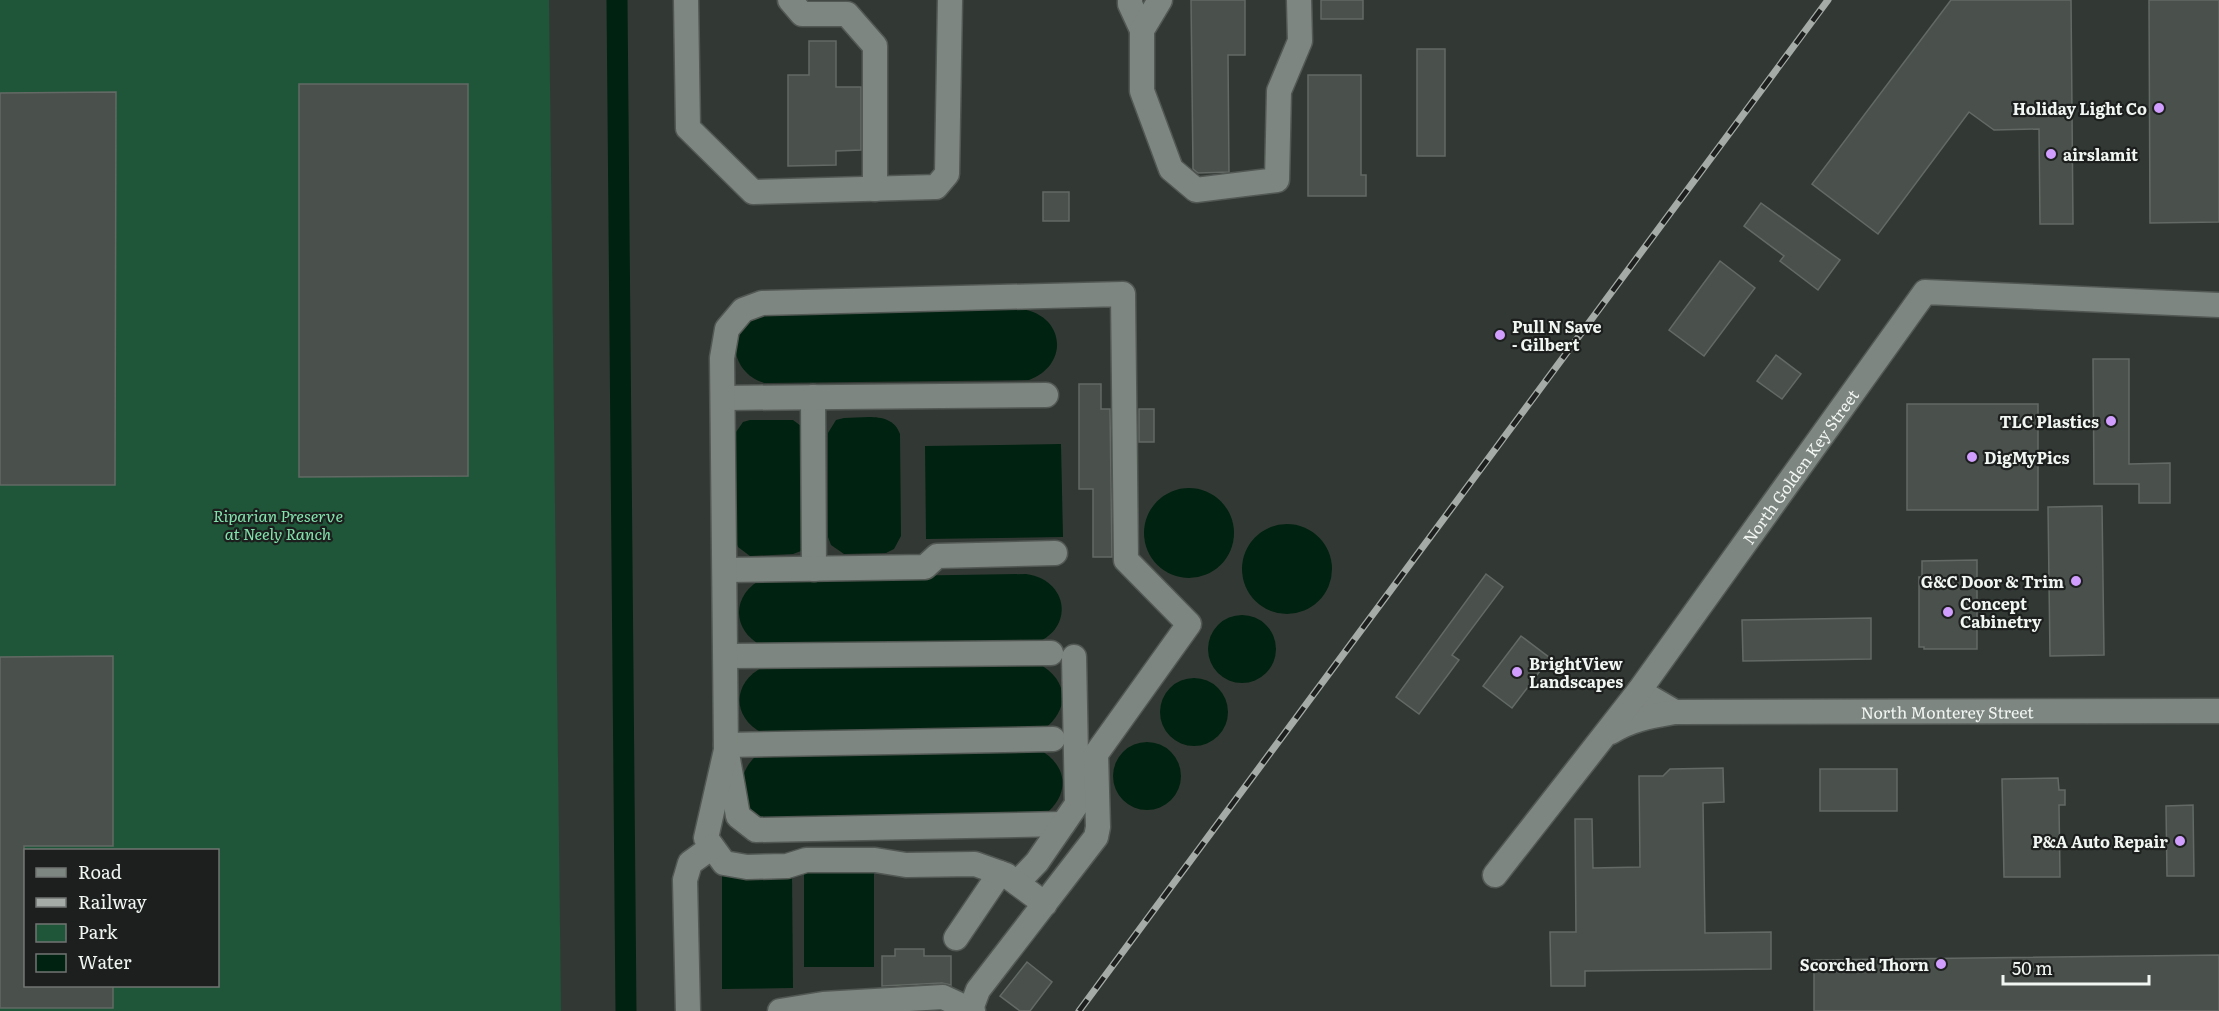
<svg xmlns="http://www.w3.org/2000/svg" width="2219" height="1011" font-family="Literata,serif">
	<rect width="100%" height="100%" fill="#323935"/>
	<!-- green -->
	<path fill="#1f5539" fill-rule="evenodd" d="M0,0h549l12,1011h-561zM26,850h192v136h-192z"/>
	<!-- water -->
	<g fill="#002210">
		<path d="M1021,309c44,6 49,56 8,71l-264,3c-29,-7 -42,-45 -15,-65 4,-3 13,-4 18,-6z"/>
		<path d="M844,418c20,0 48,-7 56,16l1,102 -7,13 -8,4 -42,1 -13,-9 -3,-8v-104l8,-13z"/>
		<polygon points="750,420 793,420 805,429 805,545 801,551 793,554 750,556 738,547 735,539 734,435 743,422"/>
		<polygon points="1061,444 1063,537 926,539 925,446"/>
		<circle cx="1189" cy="533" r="45"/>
		<circle cx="1287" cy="569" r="45"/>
		<path d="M1026,574c43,6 49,55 8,70l-272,2c-32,-17 -30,-53 2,-68z"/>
		<circle cx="1242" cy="649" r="34"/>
		<path d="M1037,663c31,15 34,46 7,66l-282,4c-31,-16 -30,-52 3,-67z"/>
		<circle cx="1194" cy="712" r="34"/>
		<circle cx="1147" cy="776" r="34"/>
		<path d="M1038,749c30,15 33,46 6,66l-281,4c-26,-13 -28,-44 -7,-63z"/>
		<rect x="804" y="866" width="70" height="101"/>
		<polygon points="722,872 792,872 793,988 722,989"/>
	</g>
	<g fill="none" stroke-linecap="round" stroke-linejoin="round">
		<!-- canal -->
		<polyline stroke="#002210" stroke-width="21" points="617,0 626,1011"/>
	</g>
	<!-- building -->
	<g fill="#4a514c" stroke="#636a65" stroke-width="1.5">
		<polygon points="1191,0 1245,0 1245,55 1228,55 1229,172 1198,173 1193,169"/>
		<rect x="1321" y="0" width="42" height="19"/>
		<polygon points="1951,0 2071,0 2073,224 2040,224 2039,129 1994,130 1969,112 1878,234 1812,184"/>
		<polygon points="2149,0 2219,0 2219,222 2150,223"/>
		<polygon points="809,41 836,41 836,87 861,87 861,150 836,151 836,165 788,166 788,75 809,75"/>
		<rect x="1417" y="49" width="28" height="107"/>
		<polygon points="1308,75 1361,75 1361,175 1366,175 1366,196 1308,196"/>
		<polygon points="299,84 468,84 468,476 299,477"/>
		<polygon points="116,92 115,485 0,485 0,93"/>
		<rect x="1043" y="192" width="26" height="29"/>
		<polygon points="1761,203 1840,260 1818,290 1780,261 1784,256 1744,226"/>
		<polygon points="1720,261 1755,288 1704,356 1669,330"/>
		<polygon points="1776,355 1801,374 1782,399 1757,381"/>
		<polygon points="2093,359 2129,359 2129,464 2170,463 2170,503 2139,503 2139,484 2094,484"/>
		<polygon points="1079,384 1101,384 1101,409 1110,409 1112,557 1093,557 1093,489 1079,489"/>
		<rect x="1907" y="404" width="131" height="106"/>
		<rect x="1139" y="409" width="15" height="33"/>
		<polygon points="2102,506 2104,655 2050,656 2048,507"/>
		<polygon points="1977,560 1977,649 1924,649 1924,647 1919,647 1919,577 1922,577 1922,561"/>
		<polygon points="1486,574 1503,587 1452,655 1459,660 1419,714 1396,697"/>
		<polygon points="1871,618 1871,659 1743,661 1742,620"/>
		<polygon points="1521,636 1550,658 1512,708 1483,686"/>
		<polygon points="113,656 113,846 24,846 24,986 113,986 113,1008 0,1008 0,657"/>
		<polygon points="1723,768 1724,802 1703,803 1705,933 1771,932 1771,969 1585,971 1585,986 1551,986 1550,932 1576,932 1575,819 1592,819 1593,868 1640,867 1639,776 1663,776 1670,769"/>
		<rect x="1820" y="769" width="77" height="42"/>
		<polygon points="2058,778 2059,790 2065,790 2065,805 2059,805 2060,877 2004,877 2002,779"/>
		<polygon points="2193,805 2194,876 2167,876 2166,806"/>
		<polygon points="895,949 924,949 924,956 951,956 951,985 942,983 882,986 882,956 895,956"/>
		<polygon points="2219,955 2219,1011 1814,1011 1814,960"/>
		<polygon points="1027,962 1052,982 1030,1011 1020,1011 1000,996"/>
	</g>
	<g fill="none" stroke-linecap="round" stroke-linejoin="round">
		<defs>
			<g id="minor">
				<polyline points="686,0 688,128 753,192 936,187 947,174 950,0"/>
				<polyline points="790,0 802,14 847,14 875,46 875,189"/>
				<polyline points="1130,0 1130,4 1142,30"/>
				<polyline points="1160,0 1142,30 1142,91 1171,169 1196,190 1277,180 1279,91 1300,41 1299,0"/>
				<polyline points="813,397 814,569"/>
				<polyline points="723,398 1046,395"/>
				<polyline points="725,570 925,567 937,556 1055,553"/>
				<polyline points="726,656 1051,653"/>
				<path id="s1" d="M1639,691l36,21 544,-1"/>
				<path d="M1611,732c20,-13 41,-16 64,-20"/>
				<polyline points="726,745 1053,739"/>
				<polyline points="728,759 738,816 756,830 1063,824"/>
				<path id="s2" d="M1495,875l144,-184 286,-399 294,13"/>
				<polyline points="1017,883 1037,862 1077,804 1074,657"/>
				<polyline points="956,938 1000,873"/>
				<polyline points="971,1009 978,990 1096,837 1098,827 1096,754 1189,624 1126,560 1123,294 762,303 743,310 727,329 722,358 726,750 706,838 724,863 747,867 787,866 806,860 875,860 906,865 975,864 1006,875 1045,904"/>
				<polyline points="688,1011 685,880 690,863 712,847"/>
				<polyline points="780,1011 823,1004 943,997 973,1011"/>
			</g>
		</defs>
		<!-- minor casing -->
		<use href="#minor" stroke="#525854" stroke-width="27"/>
		<!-- minor -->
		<use href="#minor" stroke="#7e8681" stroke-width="24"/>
		<defs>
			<polyline id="rail" points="1079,1011 1828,0"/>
		</defs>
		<!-- rail casing -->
		<use href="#rail" stroke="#a5aba7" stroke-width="7"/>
		<!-- rail -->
		<use href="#rail" stroke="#1c1f1d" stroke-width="4.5" stroke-dasharray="14" stroke-linecap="butt"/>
	</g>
	<!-- markers -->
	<g fill="#d19dfe" stroke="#1c1f1d" stroke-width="2">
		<circle cx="2159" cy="108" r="6"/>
		<circle cx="2051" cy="154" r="6"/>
		<circle cx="1500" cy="335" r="6"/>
		<circle cx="2111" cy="421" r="6"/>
		<circle cx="1972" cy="457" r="6"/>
		<circle cx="2076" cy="581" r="6"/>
		<circle cx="1948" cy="612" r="6"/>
		<circle cx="1517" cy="672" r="6"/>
		<circle cx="2180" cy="841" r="6"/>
		<circle cx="1941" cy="964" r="6"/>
	</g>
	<g text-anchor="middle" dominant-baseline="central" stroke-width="4.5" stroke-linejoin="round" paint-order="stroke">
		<!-- poi labels -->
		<g font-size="16" font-weight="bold" fill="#f1f6f3" stroke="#1c1f1d" text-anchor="end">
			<text x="2147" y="108">Holiday Light Co</text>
			<text x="2063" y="154" text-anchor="start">airslamit</text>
			<text x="1512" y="326" text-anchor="start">Pull N Save<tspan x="1512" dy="18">- Gilbert</tspan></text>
			<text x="2099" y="421">TLC Plastics</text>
			<text x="1984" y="457" text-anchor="start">DigMyPics</text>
			<text x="2064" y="581">G&amp;C Door &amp; Trim</text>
			<text x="1960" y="603" text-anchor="start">Concept<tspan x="1960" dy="18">Cabinetry</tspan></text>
			<text x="1529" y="663" text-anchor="start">BrightView<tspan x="1529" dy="18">Landscapes</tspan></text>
			<text x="2168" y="841">P&amp;A Auto Repair</text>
			<text x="1929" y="964">Scorched Thorn</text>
		</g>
		<!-- street labels -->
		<g font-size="16" fill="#f1f6f3" stroke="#1c1f1d">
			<text stroke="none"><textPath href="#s2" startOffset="510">North Golden Key Street</textPath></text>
			<text stroke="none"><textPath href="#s1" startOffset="314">North Monterey Street</textPath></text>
		</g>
		<!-- park labels -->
		<g font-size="16" font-style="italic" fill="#83e4ae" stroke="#1c1f1d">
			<text x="278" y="515">Riparian Preserve<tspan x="278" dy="18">at Neely Ranch</tspan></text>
		</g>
	</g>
	<!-- legend -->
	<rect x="24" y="849" width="195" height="138" fill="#1c1f1d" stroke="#717573" stroke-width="1.5"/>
	<rect x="36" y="868" width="30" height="9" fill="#7e8681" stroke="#717573" stroke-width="1.5"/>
	<text x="78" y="879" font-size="18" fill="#f1f6f3">Road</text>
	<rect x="36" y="898" width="30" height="9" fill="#a5aba7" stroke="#717573" stroke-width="1.5"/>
	<text x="78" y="909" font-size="18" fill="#f1f6f3">Railway</text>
	<rect x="36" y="924" width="30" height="18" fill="#1f5539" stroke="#717573" stroke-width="1.5"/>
	<text x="78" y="939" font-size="18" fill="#f1f6f3">Park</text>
	<rect x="36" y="954" width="30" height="18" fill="#002210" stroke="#717573" stroke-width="1.5"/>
	<text x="78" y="969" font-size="18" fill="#f1f6f3">Water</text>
	<!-- scale -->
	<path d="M2003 975v9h146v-9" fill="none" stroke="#f1f6f3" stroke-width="3"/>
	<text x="2012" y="975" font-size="18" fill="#f1f6f3" stroke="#1c1f1d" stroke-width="4.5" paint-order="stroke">50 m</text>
</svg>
